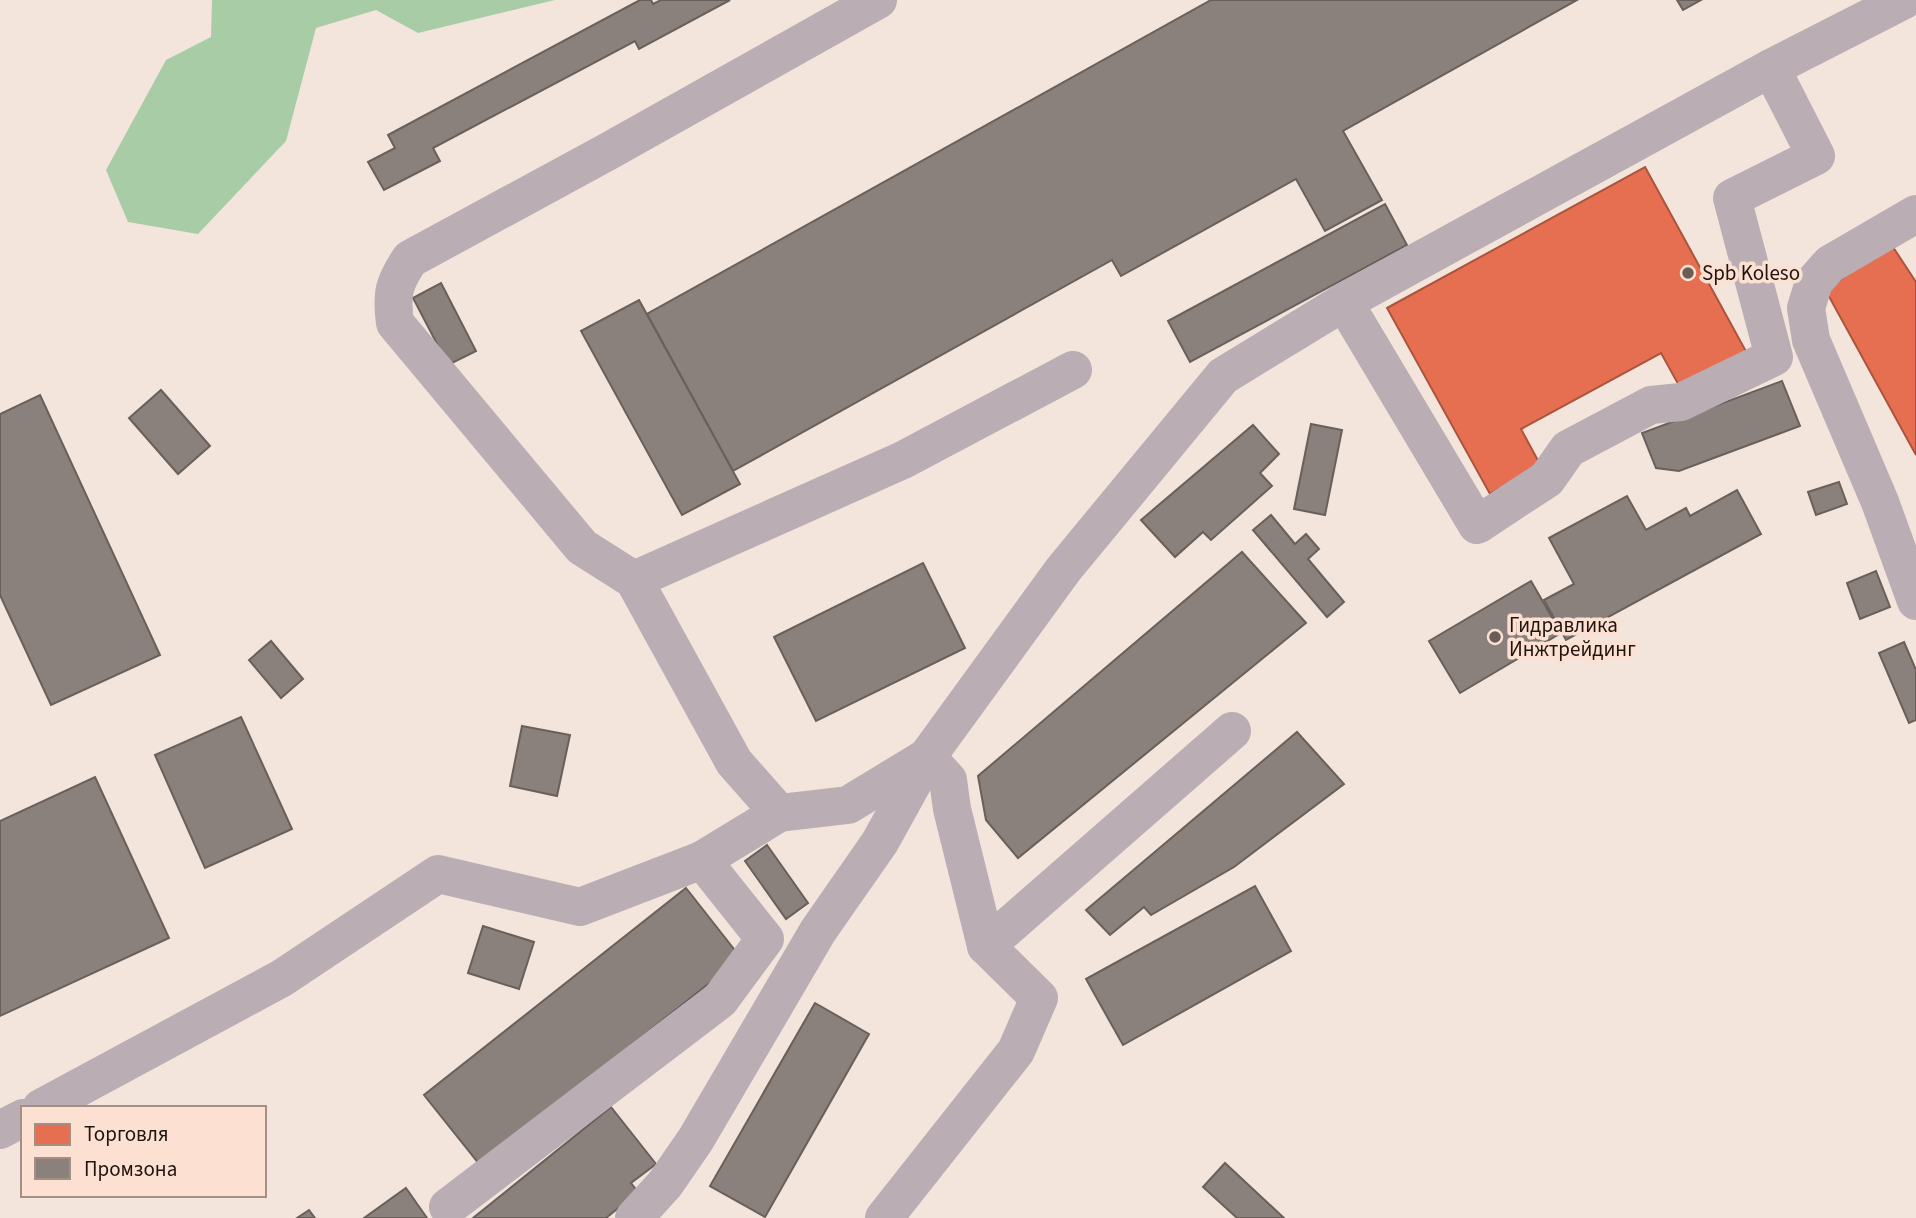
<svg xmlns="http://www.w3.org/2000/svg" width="1916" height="1218" font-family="'Source Sans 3',sans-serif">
	<rect width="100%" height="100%" fill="#f3e4dc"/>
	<!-- forest -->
	<polygon fill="#a8cda6" points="212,0 555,0 418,33 376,10 316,28 286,141 198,234 128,222 106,170 166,60 211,37"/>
	<!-- shops -->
	<g fill="#e76f51" stroke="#ab543d" stroke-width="2">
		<polygon points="1645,167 1748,355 1682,391 1661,353 1521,429 1541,466 1490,494 1387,308"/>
		<polygon points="1889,241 1916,282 1916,455 1826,291"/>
	</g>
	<!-- industry -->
	<g fill="#8a817c" stroke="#6a605b" stroke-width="2">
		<polygon points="640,0 651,0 653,4 661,0 730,0 639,49 635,41 433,148 440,161 384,190 368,162 395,148 388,135"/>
		<polygon points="1211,0 1577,0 1343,131 1382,200 1325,231 1296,179 1121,276 1112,260 733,471 647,314"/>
		<polygon points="1677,0 1701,0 1683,10"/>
		<polygon points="1385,204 1407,245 1190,362 1168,321"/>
		<polygon points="441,283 476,351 448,365 413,298"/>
		<polygon points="639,300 740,484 682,515 581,331"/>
		<polygon points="1782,381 1800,426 1679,471 1656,468 1642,433"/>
		<polygon points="161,390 210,446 178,474 129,418"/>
		<polygon points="40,395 160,655 51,705 0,595 0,414"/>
		<polygon points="1311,424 1342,430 1325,515 1294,509"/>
		<polygon points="1253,425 1279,454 1260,473 1272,486 1211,540 1203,532 1175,557 1141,520"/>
		<polygon points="1839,482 1847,504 1816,515 1808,492"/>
		<polygon points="1737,490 1761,534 1566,640 1544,600 1574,584 1549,538 1627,496 1646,530 1686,508 1690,516"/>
		<polygon points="1271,515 1295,544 1306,534 1319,549 1308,559 1344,602 1327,617 1253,530"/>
		<polygon points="1242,552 1306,623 1018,858 986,820 978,776"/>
		<polygon points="923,563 965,648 816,721 774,637"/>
		<polygon points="1876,571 1890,607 1860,619 1847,583"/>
		<polygon points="1531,581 1561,633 1460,693 1429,641"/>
		<polygon points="271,641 303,679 281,698 249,660"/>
		<polygon points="1904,642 1916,670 1916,720 1909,723 1879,653"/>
		<polygon points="241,717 292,829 205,868 155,755"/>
		<polygon points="522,726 570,735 557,796 510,786"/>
		<polygon points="1297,732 1344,784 1234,867 1151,915 1144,907 1110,935 1086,910"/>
		<polygon points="95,777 169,938 0,1016 0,821"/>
		<polygon points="767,845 808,903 786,919 745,861"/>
		<polygon points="1255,886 1291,951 1123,1045 1086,979"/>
		<polygon points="686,888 741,958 480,1165 424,1095"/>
		<polygon points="483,926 534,942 519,989 468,973"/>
		<polygon points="815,1003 869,1034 765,1217 710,1186"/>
		<polygon points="611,1107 656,1164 631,1183 638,1192 606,1218 473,1218"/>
		<polygon points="1225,1163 1284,1218 1237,1218 1203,1187"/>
		<polygon points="406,1188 427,1218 364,1218"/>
		<polygon points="309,1210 315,1218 297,1218"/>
	</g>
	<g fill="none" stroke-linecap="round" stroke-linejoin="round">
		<!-- minor -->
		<g stroke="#baadb3" stroke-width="38">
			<path d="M878,0l-271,152 -197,107c-16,24 -19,34 -15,64l187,224 52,33 100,182 45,51 69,-8 79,-48 21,23 4,29 34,137"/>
			<polyline points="1916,214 1830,264 1814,282 1806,308 1811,340 1880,502 1916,601"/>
			<polyline points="1344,302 1477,525 1547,479 1568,449 1651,405 1681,402 1774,357 1732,198 1816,156 1771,68"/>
			<polyline points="634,580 903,460 1073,370"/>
			<polyline points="41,1108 282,978 438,874 580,907 702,860 779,813"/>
			<polyline points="0,1130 23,1118"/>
			<polyline points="448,1207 720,1000 765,939 702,860"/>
			<polyline points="634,1218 665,1184 696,1139 818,931 880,842 927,757 1063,570 1223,376 1344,302 1771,68 1904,0"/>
			<polyline points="884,1218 1016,1051 1039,998 986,946 1232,731"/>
		</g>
	</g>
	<!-- markers -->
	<g fill="#6a5d57" stroke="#fce1d3" stroke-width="2.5">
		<circle cx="1688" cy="273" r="7"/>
		<circle cx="1495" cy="637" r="7"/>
	</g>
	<g text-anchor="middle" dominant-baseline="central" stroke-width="7" stroke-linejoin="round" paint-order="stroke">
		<!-- poi labels -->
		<g font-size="21" fill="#20140f" stroke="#fce1d3" text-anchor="start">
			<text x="1702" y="273">Spb Koleso</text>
			<text x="1509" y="625">Гидравлика<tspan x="1509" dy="24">Инжтрейдинг</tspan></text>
		</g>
	</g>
	<!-- legend -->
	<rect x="21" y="1106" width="245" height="91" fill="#fce1d3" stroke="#a48f85" stroke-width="2"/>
	<rect x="35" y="1124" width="35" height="21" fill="#e76f51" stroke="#a48f85" stroke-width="2"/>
	<text x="84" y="1141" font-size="21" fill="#20140f">Торговля</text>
	<rect x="35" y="1158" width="35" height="21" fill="#8a817c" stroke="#a48f85" stroke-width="2"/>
	<text x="84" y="1176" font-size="21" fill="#20140f">Промзона</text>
</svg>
